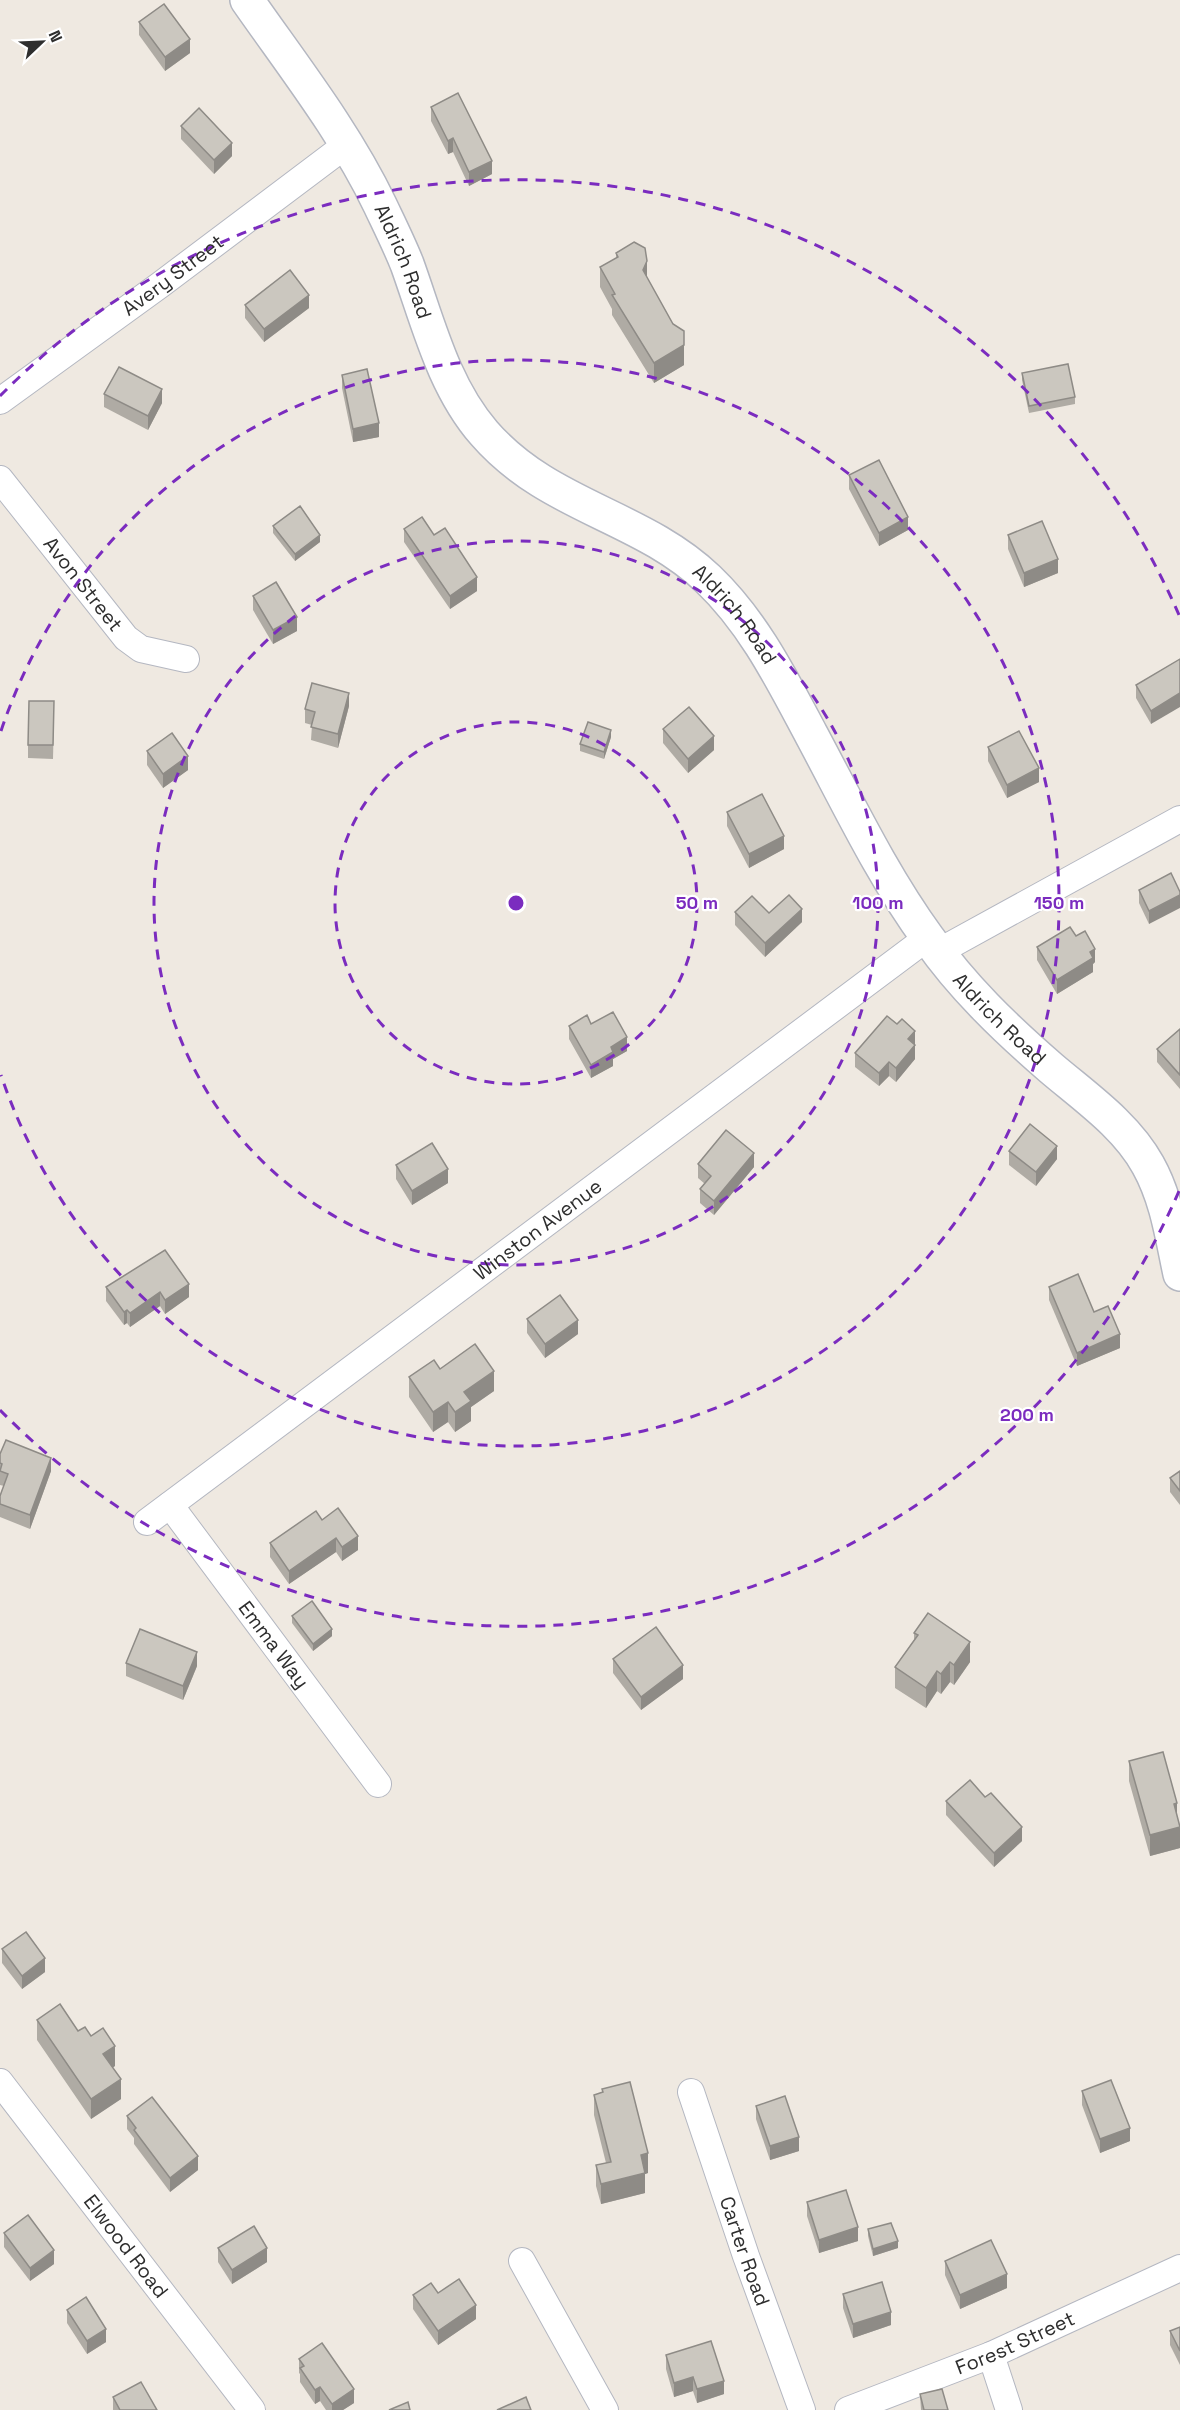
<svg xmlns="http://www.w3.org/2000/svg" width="1180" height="2410" font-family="'Space Grotesk',sans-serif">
	<rect width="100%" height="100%" fill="#efe9e1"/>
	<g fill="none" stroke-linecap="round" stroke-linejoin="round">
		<defs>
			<g id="street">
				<path id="s1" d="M0,401l160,-116 186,-140"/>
				<path id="s2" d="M0,479l126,159 15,11 45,10"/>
				<polyline points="938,952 1180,819"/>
				<path id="s3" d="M170,1505l208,279"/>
				<path id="s4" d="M147,1522l780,-584"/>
				<path id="s5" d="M0,2082l252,328"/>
				<path id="s6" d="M691,2092l55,164 56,154"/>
				<polyline points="522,2261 605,2410"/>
				<polyline points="991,2355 1009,2410"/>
				<path id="s7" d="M848,2410l143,-55 189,-87"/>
			</g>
			<g id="secondary">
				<path id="s8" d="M247,0c46,66 98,132 133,205 9,19 19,39 27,59 21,58 36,122 77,169 64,74 157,82 224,146 46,44 73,99 103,155 37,69 71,141 117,204 34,49 78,91 123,130 34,29 75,57 97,97 19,34 24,72 32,109"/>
			</g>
		</defs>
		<!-- street casing -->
		<use href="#street" stroke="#b4b7c1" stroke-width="28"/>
		<!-- secondary casing -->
		<use href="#secondary" stroke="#b4b7c1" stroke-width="36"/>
		<!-- street -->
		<use href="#street" stroke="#fff" stroke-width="26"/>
		<!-- secondary -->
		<use href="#secondary" stroke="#fff" stroke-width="33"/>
	</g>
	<!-- wall -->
	<g fill="#afaba4">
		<polygon points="139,22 190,53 165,71 139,35"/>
		<polygon points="431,107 492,174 469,186 453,152 448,154 431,121"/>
		<polygon points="181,126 232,156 214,174 181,139"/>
		<polygon points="616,253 647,278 684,365 654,383 612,315 612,309 600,287 600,267 616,258"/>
		<polygon points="245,305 309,308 264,342 245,318"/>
		<polygon points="1022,373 1075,397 1075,404 1029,413 1022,380"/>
		<polygon points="342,375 379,437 353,442 342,388"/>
		<polygon points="104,394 162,403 148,430 104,407"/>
		<polygon points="849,475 908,530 879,546 849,489"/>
		<polygon points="273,526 320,542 295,561 273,533"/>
		<polygon points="404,529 434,535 477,591 450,609 404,542"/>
		<polygon points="1008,535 1058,573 1024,587 1008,549"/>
		<polygon points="253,596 297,631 273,644 253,610"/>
		<polygon points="1180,659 1151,724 1136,698 1136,685"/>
		<polygon points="349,706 338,748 311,740 312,725 305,723 305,709"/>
		<polygon points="54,715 53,759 28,758 28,745"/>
		<polygon points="663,729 714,750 688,773 663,743"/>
		<polygon points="611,737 604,759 580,751 580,744"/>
		<polygon points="988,747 1039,782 1007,798 988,761"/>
		<polygon points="147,751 188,770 163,788 147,765"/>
		<polygon points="727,812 784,849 749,868 727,826"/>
		<polygon points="1171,873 1149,924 1139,903 1139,890"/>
		<polygon points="735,912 769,913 802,922 765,957 735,925"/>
		<polygon points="1076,936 1095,962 1093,964 1093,972 1057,994 1037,960 1037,947"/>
		<polygon points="591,1024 627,1051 613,1059 613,1066 591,1078 569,1039 569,1026"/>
		<polygon points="897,1024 915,1031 915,1059 896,1082 889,1076 879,1086 855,1067 855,1053"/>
		<polygon points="1180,1029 1180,1089 1157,1062 1157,1049"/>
		<polygon points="1009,1151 1057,1159 1036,1186 1009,1165"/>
		<polygon points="698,1164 754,1167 714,1215 700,1203 700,1189 705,1184 698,1178"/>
		<polygon points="396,1165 448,1183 412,1205 396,1179"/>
		<polygon points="165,1250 189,1297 165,1314 160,1306 130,1327 127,1323 124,1325 106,1301 106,1287"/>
		<polygon points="1049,1287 1094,1312 1120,1348 1077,1366 1049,1300"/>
		<polygon points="527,1319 578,1334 545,1358 527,1333"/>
		<polygon points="440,1369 494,1391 471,1407 471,1421 455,1432 448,1422 433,1432 409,1397 409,1377"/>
		<polygon points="0,1454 51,1471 30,1529 0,1517 0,1496 4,1486 0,1485"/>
		<polygon points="1180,1471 1180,1505 1170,1492 1170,1478"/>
		<polygon points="322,1520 358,1550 342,1561 336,1552 289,1584 270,1557 270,1543"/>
		<polygon points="292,1616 332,1636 313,1651 292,1623"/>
		<polygon points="914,1633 970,1662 954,1685 950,1682 941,1694 937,1691 926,1708 895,1688 895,1667 914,1640"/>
		<polygon points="613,1659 683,1679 641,1710 613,1673"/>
		<polygon points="126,1663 197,1666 183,1700 126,1676"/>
		<polygon points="1129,1761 1177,1819 1180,1848 1150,1856 1129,1781"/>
		<polygon points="946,1801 1022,1841 994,1867 946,1815"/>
		<polygon points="2,1949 45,1972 22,1989 2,1963"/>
		<polygon points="37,2020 78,2031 91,2036 115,2066 113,2067 121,2099 91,2119 37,2040"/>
		<polygon points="602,2089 648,2173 645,2174 645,2193 601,2204 596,2186 596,2165 606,2163 594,2115 594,2095 602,2092"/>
		<polygon points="1082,2091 1130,2141 1100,2153 1082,2105"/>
		<polygon points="756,2106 799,2151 770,2160 756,2119"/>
		<polygon points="127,2116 198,2170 170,2192 134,2144 134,2138 127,2129"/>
		<polygon points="807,2202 858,2241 819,2253 807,2216"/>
		<polygon points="868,2229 898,2248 873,2256 868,2236"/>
		<polygon points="4,2233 54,2264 30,2281 4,2247"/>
		<polygon points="218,2248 267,2262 232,2284 218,2262"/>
		<polygon points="945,2261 1007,2288 960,2309 945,2275"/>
		<polygon points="438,2293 476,2319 438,2345 413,2309 413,2295"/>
		<polygon points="843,2294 891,2325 853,2338 843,2308"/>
		<polygon points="67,2310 106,2342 87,2354 67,2323"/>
		<polygon points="1180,2327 1180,2365 1170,2345 1170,2331"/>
		<polygon points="666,2355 724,2394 697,2403 693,2391 674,2397 666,2369"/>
		<polygon points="299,2359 354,2403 343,2410 326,2410 320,2401 315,2404 300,2382 300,2374 299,2373"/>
		<polygon points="920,2394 948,2410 921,2410"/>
		<polygon points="113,2397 157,2410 113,2410"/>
	</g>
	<!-- shaded-wall -->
	<g fill="#8e8b86">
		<polygon points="190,39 190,53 165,71 165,57"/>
		<polygon points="453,138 453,152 448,154 448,141"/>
		<polygon points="232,143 232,156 214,174 214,160"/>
		<polygon points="492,161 492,174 469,186 469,172"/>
		<polygon points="647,261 647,281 643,270"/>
		<polygon points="309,295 309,308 264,342 264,329"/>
		<polygon points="684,345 684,365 654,383 654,363"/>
		<polygon points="162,389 162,403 148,430 148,416"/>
		<polygon points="379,423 379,437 353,442 353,429"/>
		<polygon points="908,517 908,530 879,546 879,533"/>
		<polygon points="320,535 320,542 295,561 295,554"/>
		<polygon points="1058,559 1058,573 1024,587 1024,573"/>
		<polygon points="477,577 477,591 450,609 450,596"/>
		<polygon points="297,617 297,631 273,644 273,630"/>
		<polygon points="349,693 349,706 338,748 338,734"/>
		<polygon points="1180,693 1180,707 1151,724 1151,711"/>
		<polygon points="611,730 611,737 604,759 604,752"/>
		<polygon points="714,736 714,750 688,773 688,759"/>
		<polygon points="188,756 188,770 163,788 163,774"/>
		<polygon points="1039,768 1039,782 1007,798 1007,785"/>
		<polygon points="784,836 784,849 749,868 749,854"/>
		<polygon points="1180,895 1180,908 1149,924 1149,911"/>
		<polygon points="802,909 802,922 765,957 765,943"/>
		<polygon points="1095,949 1095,962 1093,964 1093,972 1057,994 1057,980 1090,952"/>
		<polygon points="915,1031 915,1045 908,1053 908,1039"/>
		<polygon points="627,1037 627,1051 613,1059 613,1066 591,1078 591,1065 611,1047"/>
		<polygon points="915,1045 915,1059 896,1082 896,1068"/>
		<polygon points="889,1062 889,1076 879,1086 879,1073"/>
		<polygon points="1057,1146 1057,1159 1036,1186 1036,1172"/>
		<polygon points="754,1153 754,1167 714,1215 714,1201"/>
		<polygon points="448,1169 448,1183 412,1205 412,1191"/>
		<polygon points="189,1284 189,1297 165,1314 165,1300"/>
		<polygon points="160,1292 160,1306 130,1327 130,1313"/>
		<polygon points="127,1310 127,1323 124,1325 124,1312"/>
		<polygon points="578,1320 578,1334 545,1358 545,1344"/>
		<polygon points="1120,1334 1120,1348 1077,1366 1077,1353"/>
		<polygon points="494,1371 494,1391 471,1407 471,1421 455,1432 455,1412 464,1392"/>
		<polygon points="448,1402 448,1422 433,1432 433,1412"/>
		<polygon points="51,1458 51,1471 30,1529 30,1515"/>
		<polygon points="358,1536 358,1550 342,1561 342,1547"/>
		<polygon points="336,1538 336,1552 289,1584 289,1571"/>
		<polygon points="332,1629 332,1636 313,1651 313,1644"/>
		<polygon points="970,1642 970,1662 954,1685 954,1665"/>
		<polygon points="197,1652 197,1666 183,1700 183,1686"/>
		<polygon points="950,1662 950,1682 941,1694 941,1674"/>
		<polygon points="683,1665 683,1679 641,1710 641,1697"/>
		<polygon points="937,1671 937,1691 926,1708 926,1688"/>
		<polygon points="1177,1803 1177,1823 1174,1804"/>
		<polygon points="1022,1827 1022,1841 994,1867 994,1853"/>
		<polygon points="1180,1827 1180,1848 1150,1856 1150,1835"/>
		<polygon points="45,1958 45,1972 22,1989 22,1976"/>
		<polygon points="115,2046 115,2066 103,2074 103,2054"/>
		<polygon points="121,2079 121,2099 91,2119 91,2099"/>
		<polygon points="1130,2128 1130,2141 1100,2153 1100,2139"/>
		<polygon points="799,2137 799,2151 770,2160 770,2146"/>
		<polygon points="648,2153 648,2173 645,2174 645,2193 601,2204 601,2184 641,2155"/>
		<polygon points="198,2156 198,2170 170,2192 170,2178"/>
		<polygon points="858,2227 858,2241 819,2253 819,2240"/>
		<polygon points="898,2241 898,2248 873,2256 873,2249"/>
		<polygon points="267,2248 267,2262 232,2284 232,2270"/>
		<polygon points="54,2250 54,2264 30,2281 30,2268"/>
		<polygon points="1007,2274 1007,2288 960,2309 960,2295"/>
		<polygon points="476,2305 476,2319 438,2345 438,2331"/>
		<polygon points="891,2312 891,2325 853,2338 853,2324"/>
		<polygon points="106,2329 106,2342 87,2354 87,2341"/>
		<polygon points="693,2377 693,2391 674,2397 674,2383"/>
		<polygon points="724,2381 724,2394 697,2403 697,2389"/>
		<polygon points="320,2387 320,2401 315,2404 315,2390"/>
		<polygon points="354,2389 354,2403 343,2410 332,2410 332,2404"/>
	</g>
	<!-- building -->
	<g fill="#cbc7bf" stroke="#8e8b86" stroke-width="1.5">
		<polygon points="164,4 190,39 165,57 139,22"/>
		<polygon points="458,93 492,161 469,172 453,138 448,141 431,107"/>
		<polygon points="199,108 232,143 214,160 181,126"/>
		<polygon points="634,242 645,248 647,261 643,270 673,324 684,331 684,345 654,363 612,295 615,294 600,267 618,257 616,253"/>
		<polygon points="290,270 309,295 264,329 245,305"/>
		<polygon points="1068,364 1075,397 1029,406 1022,373"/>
		<polygon points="119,367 162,389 148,416 104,394"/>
		<polygon points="367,369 379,423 353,429 342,375"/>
		<polygon points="879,460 908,517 879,533 849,475"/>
		<polygon points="300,506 320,535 295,554 273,526"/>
		<polygon points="422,517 434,535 445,528 477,577 450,596 404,529"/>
		<polygon points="1042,521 1058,559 1024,573 1008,535"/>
		<polygon points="276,582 297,617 273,630 253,596"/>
		<polygon points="1180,659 1180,693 1151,711 1136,685"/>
		<polygon points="312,683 349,693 338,734 311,727 315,712 305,709"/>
		<polygon points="29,701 54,701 53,745 28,745"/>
		<polygon points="689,707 714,736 688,759 663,729"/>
		<polygon points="588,722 611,730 604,752 580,744"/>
		<polygon points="1019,731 1039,768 1007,785 988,747"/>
		<polygon points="172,733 188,756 163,774 147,751"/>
		<polygon points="762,794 784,836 749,854 727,812"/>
		<polygon points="1171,873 1180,892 1180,895 1149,911 1139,890"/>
		<polygon points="789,895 802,909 765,943 735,912 752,896 769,913"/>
		<polygon points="1070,927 1076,936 1085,931 1095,949 1090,952 1093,958 1057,980 1037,947"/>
		<polygon points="613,1012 627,1037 611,1047 613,1052 591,1065 569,1026 587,1015 591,1024"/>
		<polygon points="887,1016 897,1024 902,1019 915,1031 908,1039 915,1045 896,1068 889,1062 879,1073 855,1053"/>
		<polygon points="1180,1029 1180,1075 1157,1049"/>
		<polygon points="1030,1124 1057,1146 1036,1172 1009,1151"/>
		<polygon points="726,1130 754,1153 714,1201 700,1189 711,1176 698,1164"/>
		<polygon points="432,1143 448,1169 412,1191 396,1165"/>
		<polygon points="165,1250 189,1284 165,1300 160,1292 130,1313 127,1310 124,1312 106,1287"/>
		<polygon points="1078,1274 1094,1312 1108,1306 1120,1334 1077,1353 1049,1287"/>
		<polygon points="560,1295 578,1320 545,1344 527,1319"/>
		<polygon points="475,1344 494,1371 464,1392 471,1401 455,1412 448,1402 433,1412 409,1377 434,1360 440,1369"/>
		<polygon points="6,1440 51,1458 30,1515 0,1504 0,1496 8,1474 0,1471 2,1464 0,1463 0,1454"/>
		<polygon points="1180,1471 1180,1491 1170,1478"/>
		<polygon points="338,1508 358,1536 342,1547 336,1538 289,1571 270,1543 316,1511 322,1520"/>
		<polygon points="312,1601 332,1629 313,1644 292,1616"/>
		<polygon points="928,1613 970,1642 954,1665 950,1662 941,1674 937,1671 926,1688 895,1667 918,1635 914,1633"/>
		<polygon points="656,1627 683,1665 641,1697 613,1659"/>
		<polygon points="140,1629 197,1652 183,1686 126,1663"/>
		<polygon points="1163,1752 1177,1803 1174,1804 1180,1827 1150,1835 1129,1761"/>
		<polygon points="970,1780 985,1797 991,1793 1022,1827 994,1853 946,1801"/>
		<polygon points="26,1932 45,1958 22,1976 2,1949"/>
		<polygon points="60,2004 78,2031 85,2027 91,2036 103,2028 115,2046 103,2054 121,2079 91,2099 37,2020"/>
		<polygon points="1111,2080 1130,2128 1100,2139 1082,2091"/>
		<polygon points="630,2082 648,2153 641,2155 645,2173 601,2184 596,2165 611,2162 594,2095 603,2092 602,2089"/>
		<polygon points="785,2096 799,2137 770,2146 756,2106"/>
		<polygon points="152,2097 198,2156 170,2178 134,2130 136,2128 127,2116"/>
		<polygon points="846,2190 858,2227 819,2240 807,2202"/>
		<polygon points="28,2215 54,2250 30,2268 4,2233"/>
		<polygon points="891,2223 898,2241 873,2249 868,2229"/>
		<polygon points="254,2226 267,2248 232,2270 218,2248"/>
		<polygon points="991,2240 1007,2274 960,2295 945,2261"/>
		<polygon points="459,2279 476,2305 438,2331 413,2295 431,2283 438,2293"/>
		<polygon points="882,2282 891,2312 853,2324 843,2294"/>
		<polygon points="86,2297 106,2329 87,2341 67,2310"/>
		<polygon points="1180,2327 1180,2351 1170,2331"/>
		<polygon points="711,2341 724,2381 697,2389 693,2377 674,2383 666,2355"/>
		<polygon points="322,2343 354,2389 332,2404 320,2387 315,2390 300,2368 304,2366 299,2359"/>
		<polygon points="141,2382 157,2410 120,2410 113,2397"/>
		<polygon points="942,2389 948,2410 924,2410 920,2394"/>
		<polygon points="526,2397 531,2410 497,2410"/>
		<polygon points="408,2402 410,2410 389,2410"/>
	</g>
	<!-- distance rings -->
	<g fill="none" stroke="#7b2cbf" stroke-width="3" stroke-dasharray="10 8">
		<circle cx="516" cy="903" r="181"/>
		<circle cx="516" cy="903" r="362"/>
		<path d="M1 731A543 543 0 1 1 1 1075"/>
		<path d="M1179 1191A723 723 0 0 1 0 1410M0 396A723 723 0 0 1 1179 615"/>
	</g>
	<g text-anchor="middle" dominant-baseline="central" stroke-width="4.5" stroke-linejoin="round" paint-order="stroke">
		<!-- street labels -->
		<g font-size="20" fill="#2e2e2e" stroke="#fff">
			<text stroke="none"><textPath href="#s8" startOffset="306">Aldrich Road</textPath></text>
			<text stroke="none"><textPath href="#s1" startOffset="214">Avery Street</textPath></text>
			<text stroke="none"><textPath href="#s2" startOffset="134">Avon Street</textPath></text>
			<text stroke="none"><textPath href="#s8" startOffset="810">Aldrich Road</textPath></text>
			<text stroke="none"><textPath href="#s8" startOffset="1296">Aldrich Road</textPath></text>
			<text stroke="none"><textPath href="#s4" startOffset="488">Winston Avenue</textPath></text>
			<text stroke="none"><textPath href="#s3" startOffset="174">Emma Way</textPath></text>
			<text stroke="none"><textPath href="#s5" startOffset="207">Elwood Road</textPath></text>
			<text stroke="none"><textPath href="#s6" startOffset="168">Carter Road</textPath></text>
			<text stroke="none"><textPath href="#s7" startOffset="180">Forest Street</textPath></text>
		</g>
	</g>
	<circle cx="516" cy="903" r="9" fill="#7b2cbf" stroke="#fff" stroke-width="3"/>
	<g font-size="18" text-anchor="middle" font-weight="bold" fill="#7b2cbf" stroke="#fff" stroke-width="4.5" stroke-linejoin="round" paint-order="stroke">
		<text x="697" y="909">50 m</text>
		<text x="878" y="909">100 m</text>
		<text x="1059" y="909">150 m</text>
		<text x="1027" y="1421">200 m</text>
	</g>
	<!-- north arrow -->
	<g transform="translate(42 42) rotate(67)" stroke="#ffffff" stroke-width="4.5" paint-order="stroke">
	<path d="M0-4.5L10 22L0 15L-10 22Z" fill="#2e2e2e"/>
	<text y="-9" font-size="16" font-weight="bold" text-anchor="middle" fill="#2e2e2e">N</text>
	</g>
</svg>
